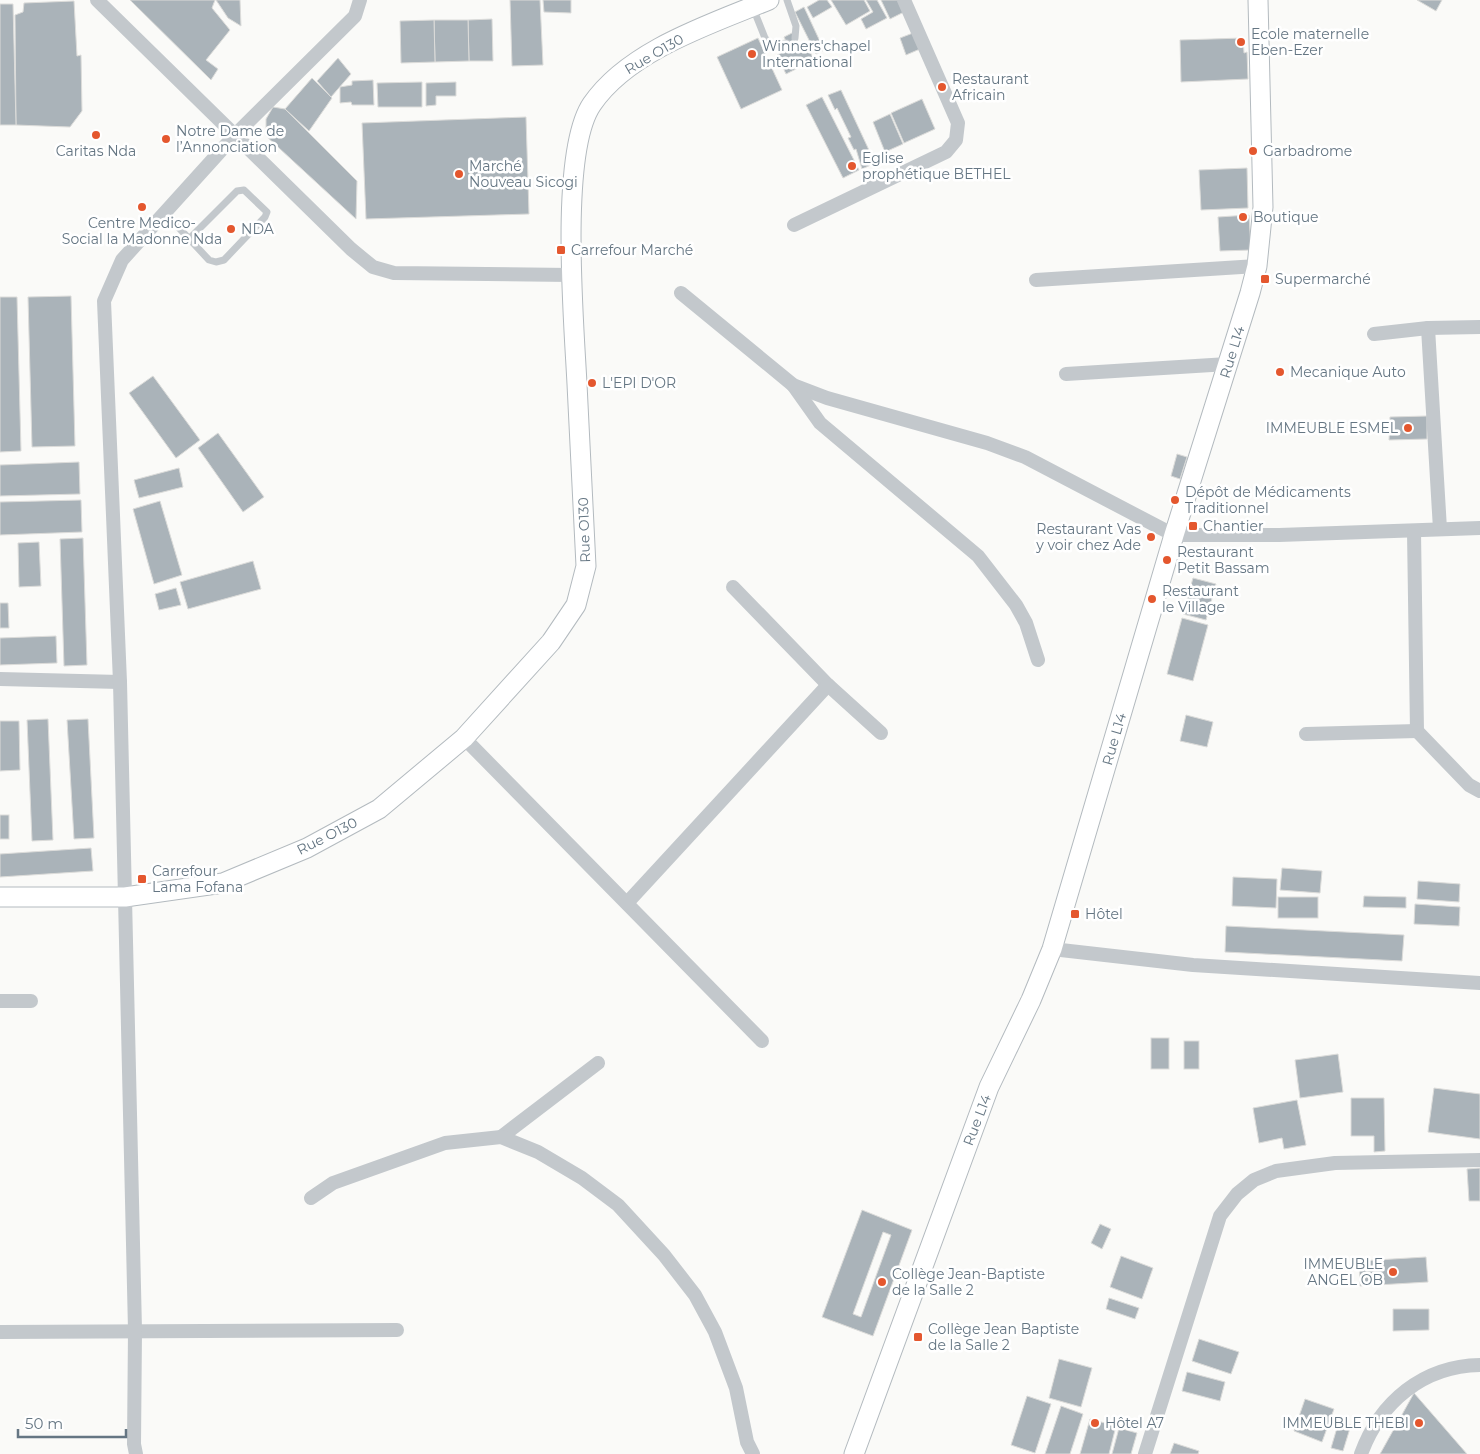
<svg xmlns="http://www.w3.org/2000/svg" width="1480" height="1454" font-family="Montserrat,sans-serif">
	<rect width="100%" height="100%" fill="#fafaf8"/>
	<!-- building -->
	<g fill="#aab3b9" stroke="#dcdcda" fill-rule="evenodd">
		<polygon points="130,0 215,0 212,8 230,30 206,60 218,69 211,80"/>
		<polygon points="216,0 240,0 241,26 228,18"/>
		<polygon points="510,0 540,0 543,65 512,66"/>
		<polygon points="543,0 571,0 571,13 544,12"/>
		<polygon points="819,0 827,0 832,7 813,18 807,7"/>
		<polygon points="831,0 864,0 870,11 846,25"/>
		<polygon points="866,0 877,0 887,18 866,29 861,19 873,12"/>
		<polygon points="881,0 898,0 904,12 890,19"/>
		<polygon points="1417,0 1442,0 1436,11"/>
		<polygon points="74,1 77,56 81,55 82,111 70,127 16,125 15,15 23,12 24,3"/>
		<polygon points="0,4 13,4 16,125 0,125"/>
		<polygon points="804,7 824,50 816,54 795,12"/>
		<polygon points="492,19 493,61 469,61 468,20"/>
		<polygon points="434,20 468,20 469,61 435,62"/>
		<polygon points="434,20 435,62 401,63 400,21"/>
		<polygon points="792,33 797,43 789,47 784,37"/>
		<polygon points="913,33 920,49 906,55 900,38"/>
		<polygon points="758,38 782,90 741,109 717,57"/>
		<polygon points="1243,38 1244,53 1247,52 1248,79 1181,82 1180,40"/>
		<polygon points="805,41 814,60 786,74 777,55"/>
		<polygon points="338,58 351,74 331,97 317,81"/>
		<polygon points="312,78 332,98 309,131 285,109"/>
		<polygon points="373,80 374,105 352,105 351,102 340,103 340,87 352,85 352,81"/>
		<polygon points="422,82 422,107 378,107 377,83"/>
		<polygon points="456,82 456,96 436,96 436,105 426,106 426,83"/>
		<polygon points="841,90 875,163 862,169 856,149 854,150 848,138 851,137 837,108 835,110 828,95"/>
		<polygon points="822,97 859,170 843,178 806,105"/>
		<polygon points="922,99 935,129 904,143 891,113"/>
		<polygon points="273,107 285,109 357,181 356,219 266,136 266,119"/>
		<polygon points="890,114 903,144 885,152 873,122"/>
		<polygon points="526,117 529,214 366,219 362,123"/>
		<polygon points="1247,168 1248,208 1201,210 1199,170"/>
		<polygon points="1249,215 1251,250 1220,251 1218,217"/>
		<polygon points="71,296 75,446 32,447 28,297"/>
		<polygon points="0,297 17,297 21,451 0,452"/>
		<polygon points="153,376 200,440 176,458 129,393"/>
		<polygon points="1427,416 1427,439 1389,440 1390,417"/>
		<polygon points="218,433 264,497 243,512 198,448"/>
		<polygon points="1177,454 1187,457 1180,479 1171,476"/>
		<polygon points="79,462 80,494 0,496 0,465"/>
		<polygon points="179,468 183,487 139,498 134,480"/>
		<polygon points="81,500 82,532 0,535 0,502"/>
		<polygon points="160,501 182,575 154,584 133,509"/>
		<polygon points="83,538 87,665 64,666 60,539"/>
		<polygon points="39,542 41,586 19,587 18,543"/>
		<polygon points="253,561 261,589 188,609 180,582"/>
		<polygon points="1193,578 1216,584 1206,620 1183,614"/>
		<polygon points="176,588 181,605 159,610 155,594"/>
		<polygon points="0,603 8,603 9,628 0,628"/>
		<polygon points="1182,618 1208,625 1193,681 1167,674"/>
		<polygon points="56,636 57,663 0,665 0,638"/>
		<polygon points="1186,715 1213,722 1207,747 1180,741"/>
		<polygon points="48,719 53,840 32,841 27,720"/>
		<polygon points="88,719 94,838 74,839 67,720"/>
		<polygon points="0,721 19,721 20,770 0,771"/>
		<rect x="0" y="815" width="9" height="24"/>
		<polygon points="91,848 93,871 0,877 0,854"/>
		<polygon points="1282,868 1322,871 1320,893 1280,890"/>
		<polygon points="1233,877 1277,879 1276,908 1232,906"/>
		<polygon points="1418,881 1460,884 1459,902 1417,899"/>
		<polygon points="1364,896 1406,897 1406,908 1363,907"/>
		<rect x="1278" y="897" width="40" height="21"/>
		<polygon points="1415,904 1460,907 1459,926 1414,924"/>
		<polygon points="1226,926 1404,935 1402,961 1225,952"/>
		<rect x="1151" y="1038" width="18" height="31"/>
		<rect x="1184" y="1041" width="15" height="28"/>
		<polygon points="1338,1054 1343,1092 1300,1098 1295,1060"/>
		<polygon points="1434,1088 1480,1094 1480,1139 1428,1132"/>
		<polygon points="1351,1098 1384,1098 1385,1151 1374,1152 1374,1136 1351,1136"/>
		<polygon points="1297,1100 1306,1145 1284,1149 1282,1138 1259,1143 1253,1108"/>
		<polygon points="1480,1168 1480,1201 1469,1201 1467,1169"/>
		<path d="M862,1210l50,20 -39,106 -51,-19zM883,1232l8,3 -30,82 -8,-3z"/>
		<polygon points="1100,1224 1111,1229 1102,1249 1091,1243"/>
		<polygon points="1121,1256 1153,1268 1142,1299 1110,1287"/>
		<polygon points="1426,1257 1428,1282 1360,1286 1359,1261"/>
		<polygon points="1109,1298 1139,1308 1135,1319 1106,1309"/>
		<polygon points="1393,1309 1429,1309 1429,1330 1393,1331"/>
		<polygon points="1199,1339 1239,1352 1231,1374 1192,1361"/>
		<polygon points="1059,1359 1092,1368 1081,1407 1049,1398"/>
		<polygon points="1187,1372 1225,1382 1220,1401 1182,1391"/>
		<polygon points="1414,1393 1467,1454 1380,1454"/>
		<polygon points="1027,1396 1051,1404 1035,1453 1011,1445"/>
		<polygon points="1305,1399 1334,1409 1322,1442 1294,1431"/>
		<polygon points="1061,1406 1083,1414 1070,1454 1045,1454"/>
		<polygon points="1090,1419 1116,1426 1109,1454 1080,1454"/>
		<polygon points="1339,1421 1351,1425 1343,1451 1331,1448"/>
		<polygon points="1119,1428 1137,1433 1131,1454 1112,1454"/>
		<polygon points="1174,1443 1199,1451 1198,1454 1170,1454"/>
	</g>
	<g fill="none" stroke-linecap="round" stroke-linejoin="round">
		<defs>
			<g id="secondary">
				<path d="M0,897h125l98,-14 84,-35 72,-39 85,-71 87,-96 25,-37 10,-39c-3,-61 -6,-121 -9,-182 -3,-61 -18,-232 15,-280 37,-54 119,-80 177,-104"/>
				<polyline points="854,1454 989,1087 1031,1000 1052,949 1174,535 1250,293 1257,266 1263,207 1258,0"/>
			</g>
		</defs>
		<!-- secondary casing -->
		<use href="#secondary" stroke="#b3babf" stroke-width="21"/>
		<!-- lane -->
		<g stroke="#c3c8cc" stroke-width="7">
			<polyline points="787,0 796,26 795,38"/>
			<polyline points="753,8 765,38 771,45 787,43"/>
			<polyline points="165,213 209,260 216,262 224,260 265,217 267,212 244,190 237,191 190,238"/>
		</g>
		<!-- street -->
		<g stroke="#c3c8cc" stroke-width="14">
			<polyline points="97,0 351,249 373,267 394,273 571,275"/>
			<polyline points="794,225 946,152 956,140 958,123 904,0"/>
			<polyline points="1036,280 1257,266"/>
			<polyline points="681,293 793,385 827,398 987,443 1025,457 1174,535 1279,535 1480,528"/>
			<polyline points="1428,328 1440,529"/>
			<polyline points="1374,334 1428,328 1480,327"/>
			<polyline points="1066,374 1228,364"/>
			<polyline points="793,385 820,423 978,556 1016,605 1026,623 1038,660"/>
			<polyline points="1414,532 1417,731 1469,785 1480,791"/>
			<polyline points="733,587 828,685 881,733"/>
			<polyline points="0,679 120,682"/>
			<polyline points="1306,734 1417,731"/>
			<polyline points="464,738 762,1041"/>
			<polyline points="627,903 828,685"/>
			<polyline points="1052,949 1193,965 1480,983"/>
			<polyline points="0,1001 31,1001"/>
			<polyline points="501,1137 598,1063"/>
			<polyline points="311,1198 333,1183 445,1143 501,1137 538,1152 582,1178 618,1205 664,1255 695,1295 715,1332 736,1388 747,1442 753,1454"/>
			<polyline points="0,1332 397,1330"/>
			<polyline points="136,1454 134,1444 135,1330 120,682 104,301 122,260 235,135 355,16 360,0"/>
			<polyline points="1145,1454 1220,1216 1237,1194 1254,1180 1276,1171 1335,1163 1480,1160"/>
			<path d="M1361,1454c19,-52 62,-88 119,-89"/>
		</g>
		<!-- secondary -->
		<use href="#secondary" stroke="#fff" stroke-width="19"/>
	</g>
	<!-- markers -->
	<g fill="#e4572e" stroke="#fff" stroke-width="2">
		<circle cx="1241" cy="42" r="5"/>
		<circle cx="752" cy="54" r="5"/>
		<circle cx="942" cy="87" r="5"/>
		<circle cx="96" cy="135" r="5"/>
		<circle cx="166" cy="139" r="5"/>
		<circle cx="1253" cy="151" r="5"/>
		<circle cx="852" cy="166" r="5"/>
		<circle cx="459" cy="174" r="5"/>
		<circle cx="142" cy="207" r="5"/>
		<circle cx="1243" cy="217" r="5"/>
		<circle cx="231" cy="229" r="5"/>
		<rect x="556" y="245" width="10" height="10" rx="2.5"/>
		<rect x="1260" y="274" width="10" height="10" rx="2.5"/>
		<circle cx="1280" cy="372" r="5"/>
		<circle cx="592" cy="383" r="5"/>
		<circle cx="1408" cy="428" r="5"/>
		<circle cx="1175" cy="500" r="5"/>
		<rect x="1188" y="521" width="10" height="10" rx="2.5"/>
		<circle cx="1151" cy="537" r="5"/>
		<circle cx="1167" cy="560" r="5"/>
		<circle cx="1152" cy="599" r="5"/>
		<rect x="137" y="874" width="10" height="10" rx="2.5"/>
		<rect x="1070" y="909" width="10" height="10" rx="2.5"/>
		<circle cx="1393" cy="1272" r="5"/>
		<circle cx="882" cy="1282" r="5"/>
		<rect x="913" y="1332" width="10" height="10" rx="2.5"/>
		<circle cx="1095" cy="1423" r="5"/>
		<circle cx="1419" cy="1423" r="5"/>
	</g>
	<g text-anchor="middle" dominant-baseline="central" stroke-width="5" stroke-linejoin="round" paint-order="stroke">
		<!-- poi labels -->
		<g font-size="14" fill="#657683" stroke="#fff" text-anchor="start">
			<text x="1251" y="34">Ecole maternelle<tspan x="1251" dy="16">Eben-Ezer</tspan></text>
			<text x="762" y="46">Winners'chapel<tspan x="762" dy="16">International</tspan></text>
			<text x="952" y="79">Restaurant<tspan x="952" dy="16">Africain</tspan></text>
			<text x="176" y="131">Notre Dame de<tspan x="176" dy="16">l’Annonciation</tspan></text>
			<text x="96" y="151" text-anchor="middle">Caritas Nda</text>
			<text x="1263" y="151">Garbadrome</text>
			<text x="862" y="158">Eglise<tspan x="862" dy="16">prophétique BETHEL</tspan></text>
			<text x="469" y="166">Marché<tspan x="469" dy="16">Nouveau Sicogi</tspan></text>
			<text x="1253" y="217">Boutique</text>
			<text x="142" y="223" text-anchor="middle">Centre Medico-<tspan x="142" dy="16">Social la Madonne Nda</tspan></text>
			<text x="241" y="229">NDA</text>
			<text x="571" y="250">Carrefour Marché</text>
			<text x="1275" y="279">Supermarché</text>
			<text x="1290" y="372">Mecanique Auto</text>
			<text x="602" y="383">L'EPI D'OR</text>
			<text x="1398" y="428" text-anchor="end">IMMEUBLE ESMEL</text>
			<text x="1185" y="492">Dépôt de Médicaments<tspan x="1185" dy="16">Traditionnel</tspan></text>
			<text x="1203" y="526">Chantier</text>
			<text x="1141" y="529" text-anchor="end">Restaurant Vas<tspan x="1141" dy="16">y voir chez Ade</tspan></text>
			<text x="1177" y="552">Restaurant<tspan x="1177" dy="16">Petit Bassam</tspan></text>
			<text x="1162" y="591">Restaurant<tspan x="1162" dy="16">le Village</tspan></text>
			<text x="152" y="871">Carrefour<tspan x="152" dy="16">Lama Fofana</tspan></text>
			<text x="1085" y="914">Hôtel</text>
			<text x="1383" y="1264" text-anchor="end">IMMEUBLE<tspan x="1383" dy="16">ANGEL OB</tspan></text>
			<text x="892" y="1274">Collège Jean-Baptiste<tspan x="892" dy="16">de la Salle 2</tspan></text>
			<text x="928" y="1329">Collège Jean Baptiste<tspan x="928" dy="16">de la Salle 2</tspan></text>
			<text x="1105" y="1423">Hôtel A7</text>
			<text x="1409" y="1423" text-anchor="end">IMMEUBLE THEBI</text>
		</g>
		<!-- street labels -->
		<g font-size="14" fill="#657683" stroke="#fff">
			<text transform="translate(654 54) rotate(-30)">Rue O130</text>
			<text transform="translate(1232 352) rotate(-73)">Rue L14</text>
			<text transform="translate(584 530) rotate(-92)">Rue O130</text>
			<text transform="translate(1114 739) rotate(-74)">Rue L14</text>
			<text transform="translate(327 836) rotate(-27)">Rue O130</text>
			<text transform="translate(977 1120) rotate(-69)">Rue L14</text>
		</g>
	</g>
	<!-- scale -->
	<path d="M18 1429v8h108v-8" fill="none" stroke="#657683" stroke-width="2.5"/>
	<text x="25" y="1429" font-size="15" fill="#657683" stroke="#ffffff" stroke-width="4" paint-order="stroke">50 m</text>
</svg>
